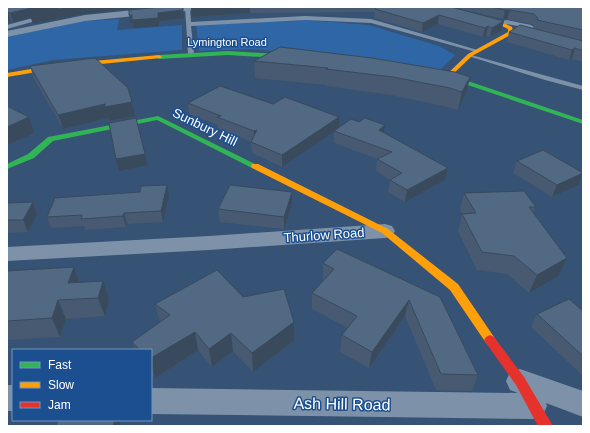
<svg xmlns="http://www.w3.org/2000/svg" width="590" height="433" font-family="Arial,sans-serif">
	<rect width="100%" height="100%" fill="#365274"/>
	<!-- green -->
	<g fill="#2f66a5">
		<polygon points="119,19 117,30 182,25 182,50 53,60 7,70 7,37 82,21"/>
		<polygon points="306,20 369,25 439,46 455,55 438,72 319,55 251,49 199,51 196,25"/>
	</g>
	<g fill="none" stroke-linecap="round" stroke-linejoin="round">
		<!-- lane -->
		<g fill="#7d92a8" fill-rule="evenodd">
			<polygon points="185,7 190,8 191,22 305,16 371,19 481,51 476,52 371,23 305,20 191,26 194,54 191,56 188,54"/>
			<polygon points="44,15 46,16 46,18 7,29 7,25"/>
			<polygon points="507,20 531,25 534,27 528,34 525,32 528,28 507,24 496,25 493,23"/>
			<polygon points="468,54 583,86 583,90 545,80 468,56"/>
		</g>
		<!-- street -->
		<g fill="#7d92a8" fill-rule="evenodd">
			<polygon points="164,7 200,7 195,10 85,21 7,37 7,31 85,15"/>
			<polygon points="385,224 392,226 395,231 392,236 385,238 209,250 7,261 7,247 209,236"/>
			<polygon points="520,369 583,391 583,417 546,403 547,406 543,415 533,419 151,414 151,388 518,393 510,390 506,381 510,372"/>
			<rect x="7" y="385" width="6" height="26"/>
		</g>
		<!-- fast -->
		<g fill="#30b455" fill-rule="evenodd">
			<polygon points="228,51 296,55 299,57 296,59 228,55 159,59 156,57 159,55"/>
			<polygon points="439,73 450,75 583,120 583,124 447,78 437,76 436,75"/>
			<polygon points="158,116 259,166 258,168 252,168 157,120 53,141 34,158 7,169 7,164 28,154 48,137"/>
		</g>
		<!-- slow -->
		<g fill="#ff9f0a" fill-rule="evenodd">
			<polygon points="432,7 439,7 506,24 512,27 514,33 472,56 450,77 446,77 446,75 468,54 508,32 508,29 502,26"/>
			<polygon points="159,55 162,57 161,58 61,68 7,77 7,73 61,64"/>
			<polygon points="252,164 258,164 388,229 458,284 494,337 496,340 494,343 490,345 486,343 450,290 382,233 252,168 251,166"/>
		</g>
		<!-- jam -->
		<polygon fill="#e5322d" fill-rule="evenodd" points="490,335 494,337 524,377 553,426 538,426 516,385 486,343 484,340 486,337"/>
	</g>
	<!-- wall -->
	<g fill="#475a72">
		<polygon points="7,7 149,7 85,14 33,24 31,18 13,22 11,21 7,22"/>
		<polygon points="191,7 451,7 504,21 501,31 490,37 486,36 483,37 438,24 422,32 374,18 375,12 250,13 192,17"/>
		<polygon points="453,7 583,7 583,62 572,59 569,60 507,42 509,32 534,29 535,26 531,24 507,19 503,19"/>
		<polygon points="254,61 470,77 466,94 458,110 447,107 391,95 326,86 326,85 255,78"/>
		<polygon points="30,66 132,102 135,116 109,121 108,118 63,129 34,79"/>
		<polygon points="188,103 339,128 282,167 252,153 251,142 218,128 218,125 189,114"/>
		<polygon points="334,131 384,133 448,168 445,180 405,202 388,192 390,180 376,171 377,159 334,143"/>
		<polygon points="517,161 583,173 583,174 578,185 552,197 513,173"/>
		<polygon points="464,193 536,207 533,214 567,258 558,276 529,293 507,274 477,270 458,231 462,214 460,210"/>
		<polygon points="169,196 163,222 127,224 126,227 85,230 84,226 51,228 47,217"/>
		<polygon points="33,202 37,214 28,232 7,233 7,203"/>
		<polygon points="292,204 284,229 220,222 218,209"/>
		<polygon points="323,263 440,297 478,375 472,391 436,390 405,316 369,368 340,352 342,335 348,328 312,309 312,293 324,280 323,280"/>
		<polygon points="74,267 79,282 109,299 105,316 66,319 60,337 7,340 7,271"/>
		<polygon points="243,297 294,340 253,372 233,351 212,367 198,350 155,378 151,374 151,350 135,350 132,342 160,322 155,304"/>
		<polygon points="583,311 583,376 531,327 537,314"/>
	</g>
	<!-- shaded-wall -->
	<g fill="#394a5c">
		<polygon points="36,7 149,7 85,14 33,24 31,18 13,22 10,13"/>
		<polygon points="183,7 184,18 159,21 159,26 134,28 133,23 130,23 129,15"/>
		<polygon points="213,7 250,7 250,13 192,17 191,8"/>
		<polygon points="505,10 510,10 507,19 503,19"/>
		<polygon points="7,12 8,12 11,21 7,22"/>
		<polygon points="439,15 438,24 422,32 423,23"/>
		<polygon points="504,21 501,31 490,37 492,28"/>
		<polygon points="488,26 486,36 483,37 485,28"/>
		<polygon points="575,48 572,59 569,60 572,50"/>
		<polygon points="470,77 466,94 458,110 462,92"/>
		<polygon points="132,102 135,116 109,121 108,118 63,129 58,115 105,104"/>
		<polygon points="29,117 34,133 7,145 7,127"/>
		<polygon points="339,117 339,128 282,167 282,155"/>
		<polygon points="385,125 383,136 379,130"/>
		<polygon points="257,130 254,143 254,131"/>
		<polygon points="145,154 147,165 119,171 116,159"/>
		<polygon points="448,168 445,180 405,202 407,190"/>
		<polygon points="583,173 578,185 552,197 557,185"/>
		<polygon points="167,185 169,196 163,222 161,211"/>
		<polygon points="292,192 292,204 284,229 284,217"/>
		<polygon points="33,202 37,214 28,232 23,220"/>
		<polygon points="124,213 127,224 126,227 123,216"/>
		<polygon points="567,258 558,276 529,293 537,275"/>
		<polygon points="74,267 80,285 68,283"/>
		<polygon points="103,281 109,299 105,316 98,298"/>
		<polygon points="58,300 66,319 60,337 52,318"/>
		<polygon points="409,300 405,316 369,368 372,352"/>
		<polygon points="294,322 294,340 253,372 252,353"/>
		<polygon points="195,332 198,350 155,378 151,365 151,358"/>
		<polygon points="231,333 233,351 212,367 209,349"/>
		<polygon points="115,420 119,420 121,426 113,426"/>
	</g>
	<!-- building -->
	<g fill="#526984" stroke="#394a5c">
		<polygon points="7,7 36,7 10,13 7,12"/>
		<polygon points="64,7 71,7 30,15"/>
		<polygon points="162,7 183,7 183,10 158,13 158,18 132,20 132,15 129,15 129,10"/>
		<polygon points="191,7 213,7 191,8"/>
		<polygon points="377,7 451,7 504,21 492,28 488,26 485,28 439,15 423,23 375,9"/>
		<polygon points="492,7 583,7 583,30 537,20 538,18 534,14 510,10 505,10"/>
		<polygon points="520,25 583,41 583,51 575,48 572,50 509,32"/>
		<polygon points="280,47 372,58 455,72 470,77 462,92 450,88 393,77 326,69 328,68 254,61"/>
		<polygon points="95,58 128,88 132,102 105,107 105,104 58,115 30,66"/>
		<polygon points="220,86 273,104 285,97 339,117 282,155 251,142 257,130 254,131 217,117 221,116 188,103"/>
		<polygon points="7,106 29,117 7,127"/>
		<polygon points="136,118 145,154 116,159 109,123"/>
		<polygon points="365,118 385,125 379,130 448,168 407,190 390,180 402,173 377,159 392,152 334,131 351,119 359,122"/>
		<polygon points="543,150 583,173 557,185 517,161"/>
		<polygon points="167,185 161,211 124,213 123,216 81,219 82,215 47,217 55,198 140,192 141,186"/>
		<polygon points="230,185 292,192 284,217 218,209"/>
		<polygon points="524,191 536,207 529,207 567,258 537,275 514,256 482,252 462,214 476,213 464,193"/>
		<polygon points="33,202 23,220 7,220 7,203"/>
		<polygon points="337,249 440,297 478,375 441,374 409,300 372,352 342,335 357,316 312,293 334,269 323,263"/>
		<polygon points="74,267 68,283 103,281 98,298 58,300 52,318 7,321 7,271"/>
		<polygon points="217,270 243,297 284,289 294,322 252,353 231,333 209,349 195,332 151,358 151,350 140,350 132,342 170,315 155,304"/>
		<polygon points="569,299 583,311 583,356 537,314"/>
		<polygon points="58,420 115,420 113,426 56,426"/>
	</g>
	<g text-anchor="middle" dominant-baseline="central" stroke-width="3" stroke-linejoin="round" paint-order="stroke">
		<!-- far-street labels -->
		<g font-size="11" fill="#fff" stroke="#1b4f8f">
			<text x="227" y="42">Lymington Road</text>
		</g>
		<!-- street labels -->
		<g font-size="13" fill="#fff" stroke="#1b4f8f">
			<text transform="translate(205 127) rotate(26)">Sunbury Hill</text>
			<text transform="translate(324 235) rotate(-4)">Thurlow Road</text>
		</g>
		<!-- near-street labels -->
		<g font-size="16" fill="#fff" stroke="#1b4f8f">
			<text transform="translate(342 404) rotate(1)">Ash Hill Road</text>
		</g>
	</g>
	<!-- border -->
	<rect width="590" height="433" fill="none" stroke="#ffffff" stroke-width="16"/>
	<!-- legend -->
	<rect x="12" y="349" width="140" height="72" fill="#1b4f8f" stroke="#7695bc"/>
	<rect x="20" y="362" width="20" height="6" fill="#30b455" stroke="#7695bc"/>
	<text x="48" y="369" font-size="12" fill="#ffffff">Fast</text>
	<rect x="20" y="382" width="20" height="6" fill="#ff9f0a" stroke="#7695bc"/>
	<text x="48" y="389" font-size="12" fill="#ffffff">Slow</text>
	<rect x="20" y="402" width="20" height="6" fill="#e5322d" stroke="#7695bc"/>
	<text x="48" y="409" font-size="12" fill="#ffffff">Jam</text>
</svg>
